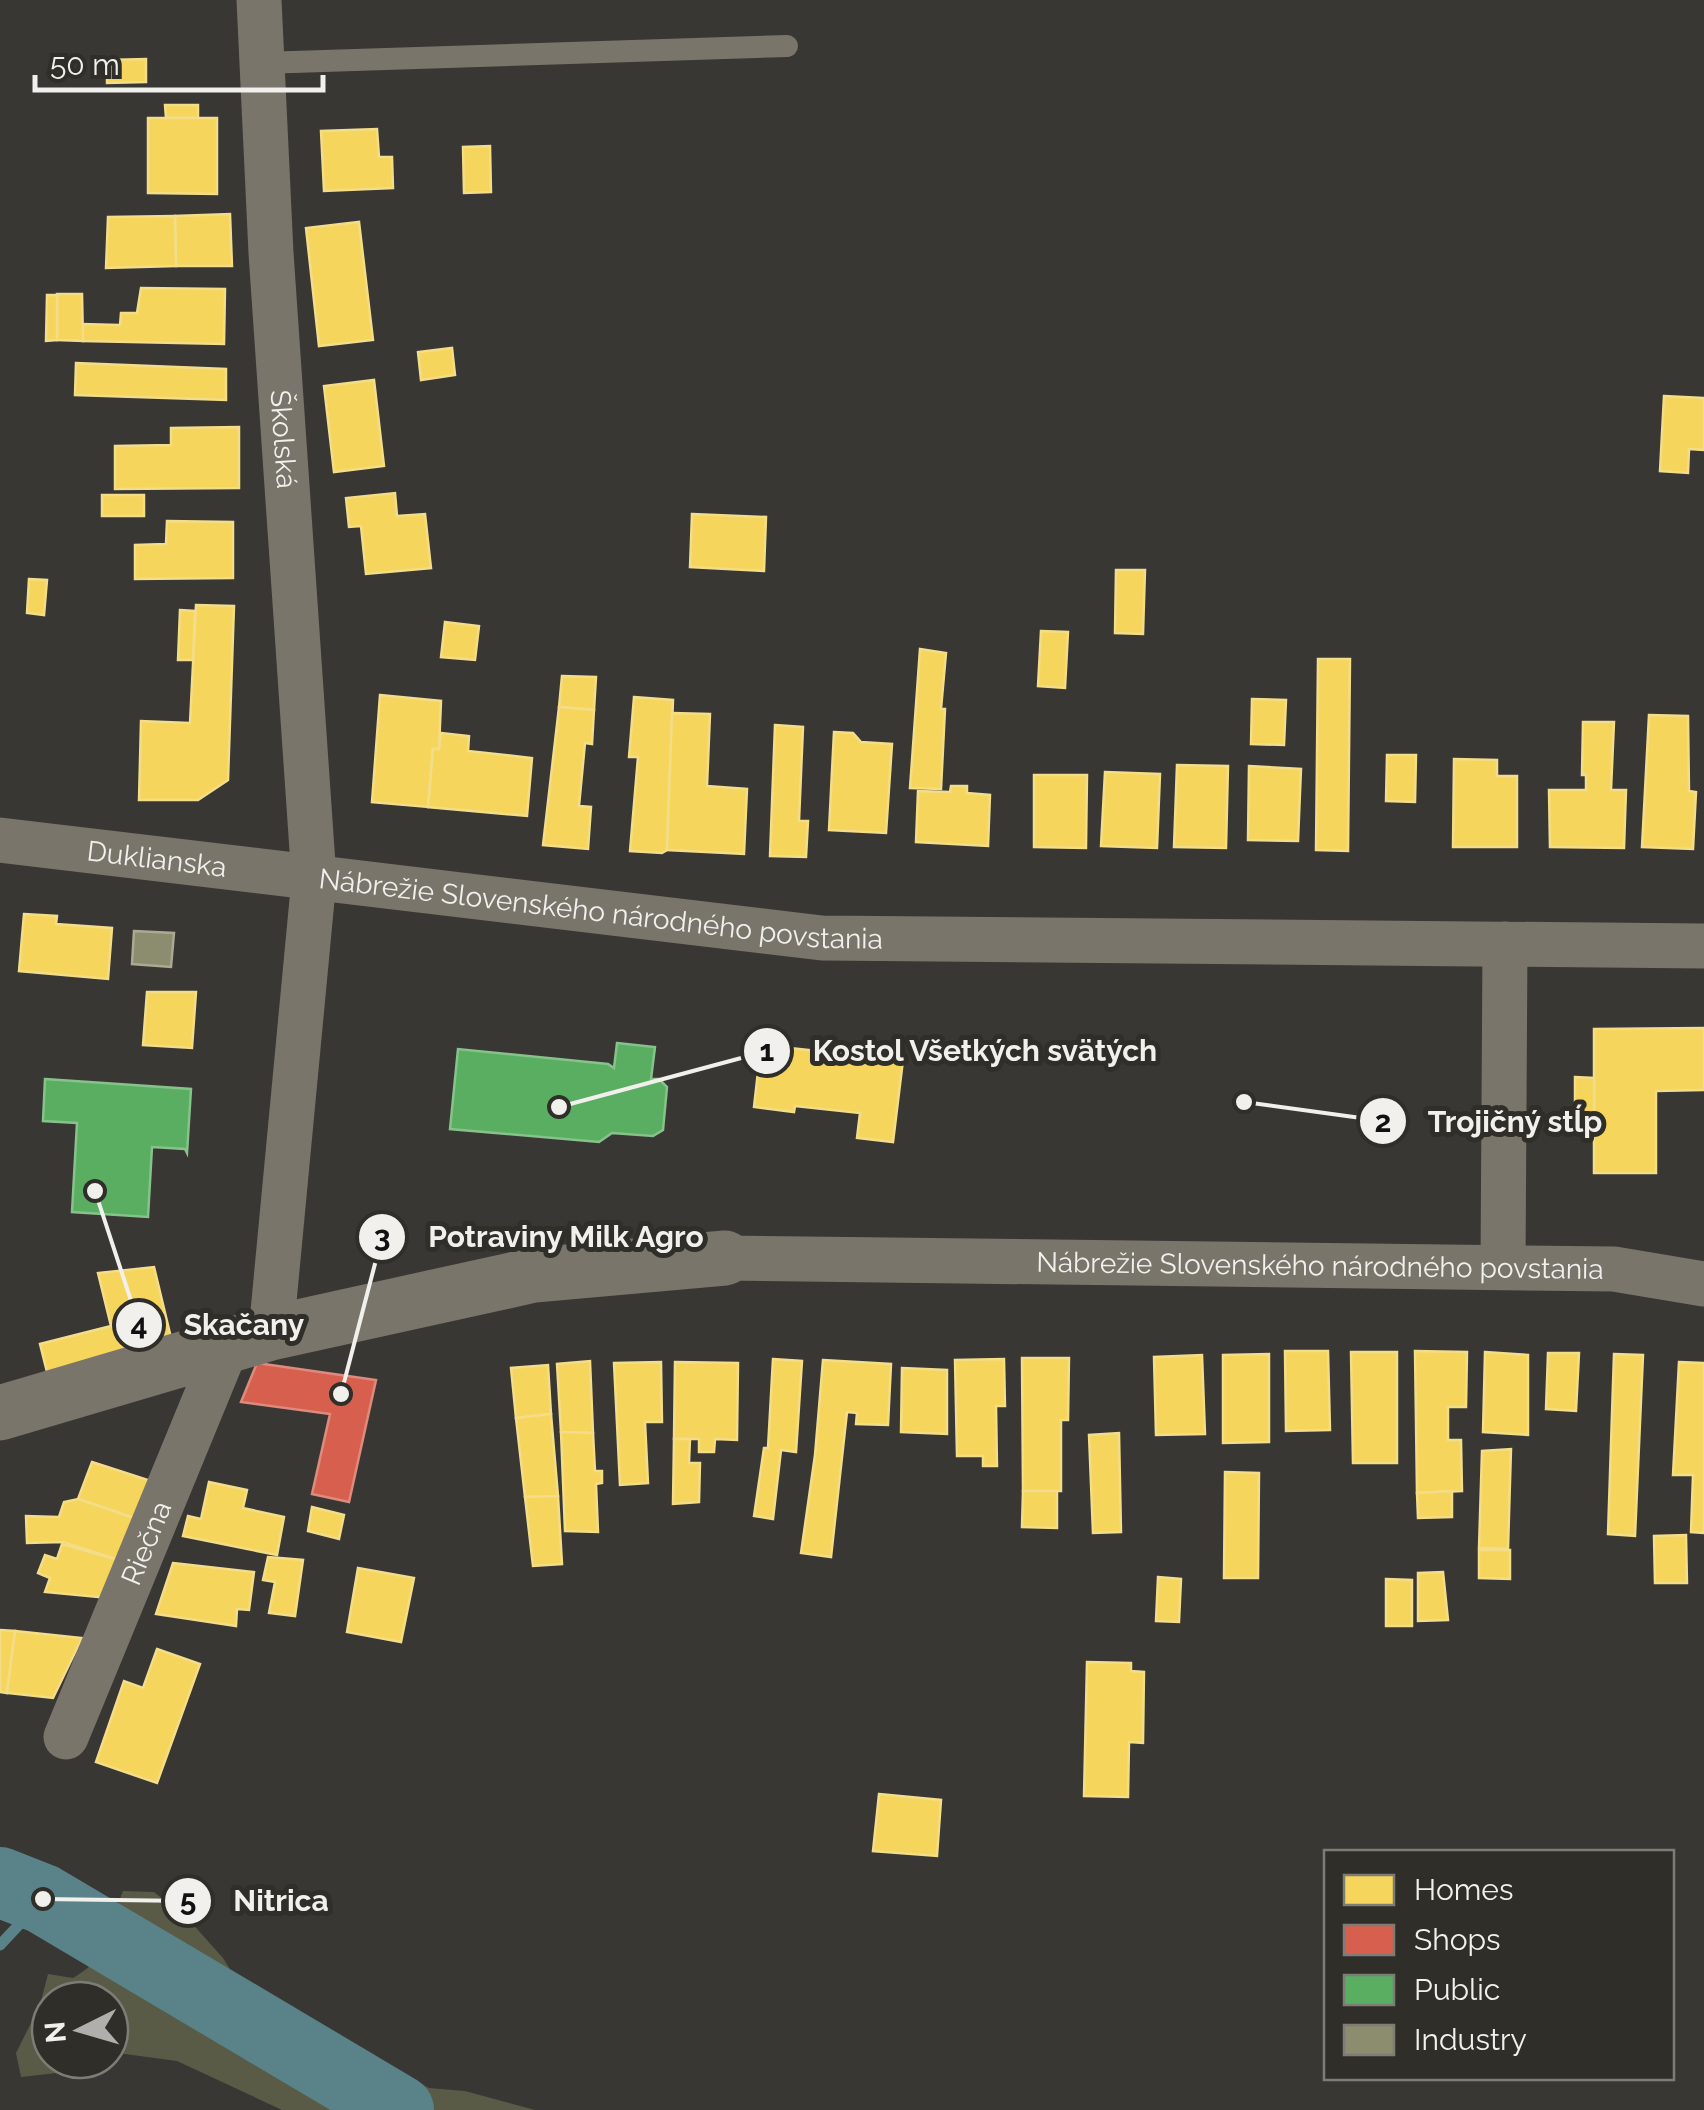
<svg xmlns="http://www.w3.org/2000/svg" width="1704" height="2110" font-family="Raleway,sans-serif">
	<rect width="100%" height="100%" fill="#383734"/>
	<!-- green -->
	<path fill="#595b46" d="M123,1891l31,1 35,28 34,38 22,35 31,13 153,82 36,3 70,19h-253l-105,-49 -67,-9v-52h-60v60h33l-17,12 -45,5 -5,-24 24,-48 8,-31 25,4c43,-25 33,-46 50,-87z"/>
	<!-- homes -->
	<g fill="#f6d55c" stroke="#f4dd88" stroke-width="2.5">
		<polygon points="146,59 146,82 107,83 107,60"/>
		<polygon points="165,105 198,105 198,118 166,118"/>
		<polygon points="148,118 217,118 217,194 148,193"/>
		<polygon points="377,129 379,157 392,157 393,188 324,191 321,131"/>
		<polygon points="490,146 491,192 464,193 463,147"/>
		<polygon points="230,214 232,266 176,266 175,216"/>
		<polygon points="175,216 176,266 106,268 108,217"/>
		<polygon points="359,222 373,340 319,346 306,228"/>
		<polygon points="141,288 225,289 224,344 83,341 82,324 120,325 121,313 137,313"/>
		<polygon points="82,294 83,341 57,340 57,294"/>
		<polygon points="47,295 57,295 57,340 46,341"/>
		<polygon points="452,348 455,375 421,380 418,352"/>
		<polygon points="76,363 226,369 226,400 75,395"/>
		<polygon points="374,380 384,466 334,472 324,386"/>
		<polygon points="1664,396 1704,398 1704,450 1689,449 1688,473 1660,471"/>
		<polygon points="239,427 239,488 115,489 115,446 171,445 171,428"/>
		<polygon points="395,493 397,516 425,514 431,568 366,574 361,526 349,527 346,498"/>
		<rect x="102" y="495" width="42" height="21"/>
		<polygon points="692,514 766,517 764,571 690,567"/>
		<polygon points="167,521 233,522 233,578 135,579 135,545 166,544"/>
		<polygon points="1116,570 1145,570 1143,634 1115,633"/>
		<polygon points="29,579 47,580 44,615 27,613"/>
		<polygon points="196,605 234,606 228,780 198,800 139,800 141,721 190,723"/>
		<polygon points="180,610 195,611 193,660 178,660"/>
		<polygon points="445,622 479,626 475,660 441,657"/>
		<polygon points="1041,631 1068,632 1065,688 1038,686"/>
		<polygon points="920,649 946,653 941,709 945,709 941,789 910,788"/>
		<polygon points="1318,659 1350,659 1348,851 1316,850"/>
		<polygon points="562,676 596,677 594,710 559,707"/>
		<polygon points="380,695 441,701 439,749 433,749 428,807 372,802"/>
		<polygon points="634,697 673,700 667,850 662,853 630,851 638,757 629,757"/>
		<polygon points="1252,699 1286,700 1284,745 1251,744"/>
		<polygon points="559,707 594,710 592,744 585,743 579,806 591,807 588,849 543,845"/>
		<polygon points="672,713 710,714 707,786 747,789 744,854 667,850"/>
		<polygon points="1649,715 1688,716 1689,791 1696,792 1693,849 1642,847"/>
		<polygon points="1583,722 1614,722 1611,790 1626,790 1624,848 1550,847 1549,790 1586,790 1586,775 1582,775"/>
		<polygon points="775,725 803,727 799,821 808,821 806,857 770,856"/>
		<polygon points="834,732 853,733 861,742 892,744 886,833 829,830"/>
		<polygon points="441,733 469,736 468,751 532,758 527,816 428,807 433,749 439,749"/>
		<polygon points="1387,755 1416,755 1415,802 1386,801"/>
		<polygon points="1454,759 1497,760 1497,776 1517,776 1517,847 1453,847"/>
		<polygon points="1177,765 1228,766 1226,848 1174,847"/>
		<polygon points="1249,766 1301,769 1298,841 1248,840"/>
		<polygon points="1105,772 1160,774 1157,848 1101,846"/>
		<polygon points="1034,775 1087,775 1086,848 1034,847"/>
		<polygon points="951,786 967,786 967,793 990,795 988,846 916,842 918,791 950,792"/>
		<polygon points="24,914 57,916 56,924 112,928 108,979 19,971"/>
		<polygon points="147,992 196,992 192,1048 143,1045"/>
		<polygon points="1704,1028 1704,1090 1656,1091 1656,1173 1594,1173 1594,1029"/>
		<polygon points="761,1045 903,1060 893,1142 857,1138 860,1113 795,1106 794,1112 754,1107"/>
		<polygon points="1575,1077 1594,1078 1594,1122 1575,1122"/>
		<polygon points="154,1267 173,1346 48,1376 40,1344 111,1326 98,1273"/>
		<polygon points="1285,1351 1328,1351 1330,1430 1286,1431"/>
		<polygon points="1415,1351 1467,1352 1466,1407 1448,1407 1448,1440 1461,1440 1462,1491 1417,1493"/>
		<polygon points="1351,1352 1397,1352 1397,1463 1353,1463"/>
		<polygon points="1485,1352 1528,1355 1528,1435 1483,1432"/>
		<polygon points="1548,1353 1579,1353 1576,1411 1546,1409"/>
		<polygon points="1269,1354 1269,1442 1223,1443 1223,1355"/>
		<polygon points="1614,1354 1643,1355 1635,1536 1608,1534"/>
		<polygon points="1202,1355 1205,1434 1156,1435 1154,1357"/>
		<polygon points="1022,1358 1069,1358 1068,1420 1061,1420 1061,1491 1023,1491"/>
		<polygon points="773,1359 802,1361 796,1452 781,1450 773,1519 754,1516 764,1448 768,1448"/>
		<polygon points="1004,1359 1005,1406 996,1406 997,1466 983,1466 983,1456 957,1456 955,1360"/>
		<polygon points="823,1360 891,1364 888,1425 856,1424 857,1413 847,1412 831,1557 801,1553 815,1455"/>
		<polygon points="590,1361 593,1433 561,1432 557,1364"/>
		<polygon points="661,1362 662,1422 645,1422 648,1483 620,1485 614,1363"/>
		<polygon points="675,1362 738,1363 737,1440 715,1439 714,1452 699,1452 699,1439 674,1439"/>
		<polygon points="1679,1362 1704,1363 1704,1533 1691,1532 1693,1475 1673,1475"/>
		<polygon points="548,1365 551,1414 516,1418 511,1368"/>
		<polygon points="902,1368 947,1370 947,1434 901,1432"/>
		<polygon points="551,1414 558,1496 525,1497 516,1418"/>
		<polygon points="561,1432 593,1433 595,1471 602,1471 602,1483 596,1484 598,1532 565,1531"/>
		<polygon points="1119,1433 1121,1532 1093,1533 1089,1435"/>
		<polygon points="674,1439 690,1439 689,1463 700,1463 699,1502 673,1504"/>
		<polygon points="1511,1449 1508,1549 1479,1548 1482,1451"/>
		<polygon points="92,1462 151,1481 137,1519 78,1499"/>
		<polygon points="1225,1472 1259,1473 1258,1578 1224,1578"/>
		<polygon points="209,1482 247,1490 243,1508 284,1517 277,1555 183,1536 188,1516 201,1519"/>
		<polygon points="1023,1491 1057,1491 1057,1528 1022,1527"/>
		<polygon points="1452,1491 1452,1517 1418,1518 1417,1493"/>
		<polygon points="558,1496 562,1564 533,1566 525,1497"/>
		<polygon points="78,1499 137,1519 122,1561 63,1542 27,1543 26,1516 59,1517 64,1502"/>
		<polygon points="312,1507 344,1515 339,1539 308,1531"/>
		<polygon points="1686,1535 1687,1583 1655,1583 1654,1536"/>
		<polygon points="62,1544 122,1561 108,1598 45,1592 50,1578 38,1573 45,1555 57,1559"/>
		<polygon points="1479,1550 1510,1550 1510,1579 1479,1578"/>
		<polygon points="268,1557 303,1560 295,1616 269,1613 275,1582 263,1580"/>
		<polygon points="173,1563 254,1572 249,1610 237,1609 236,1626 156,1614"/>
		<polygon points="358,1568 414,1578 401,1642 347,1632"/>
		<polygon points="1443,1572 1448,1620 1418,1621 1418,1573"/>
		<polygon points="1158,1577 1181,1579 1179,1622 1156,1621"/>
		<polygon points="1386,1579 1412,1580 1412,1626 1386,1626"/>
		<polygon points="0,1630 15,1631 7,1693 0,1692"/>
		<polygon points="15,1631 82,1638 53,1698 7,1693"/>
		<polygon points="157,1649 200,1664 157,1783 96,1762 124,1681 143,1688"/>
		<polygon points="1087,1662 1131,1663 1131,1671 1144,1672 1143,1743 1129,1742 1128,1797 1084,1796"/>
		<polygon points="879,1794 941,1800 937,1856 873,1851"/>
	</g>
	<!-- shops -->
	<polygon fill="#d6604d" stroke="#de8b7d" stroke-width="2.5" points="257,1363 376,1380 349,1502 312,1494 330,1414 241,1402"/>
	<!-- public -->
	<g fill="#5aae61" stroke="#87c28b" stroke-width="2.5">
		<polygon points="617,1043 655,1047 651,1079 659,1079 667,1087 663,1130 653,1136 612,1133 599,1142 450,1129 458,1049 608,1064 614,1068"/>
		<polygon points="45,1079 191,1089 187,1153 185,1149 152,1147 148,1217 72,1212 77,1123 43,1121"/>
	</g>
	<!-- industry -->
	<polygon fill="#8c8c6e" stroke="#aaaa94" stroke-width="2.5" points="134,931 174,933 171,967 132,964"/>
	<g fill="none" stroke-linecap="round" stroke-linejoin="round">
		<!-- stream -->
		<polyline stroke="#598389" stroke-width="11" points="0,1945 43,1899"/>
		<!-- river -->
		<polyline stroke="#598389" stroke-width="70" points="0,1882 43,1899 399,2110"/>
		<!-- service -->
		<polyline stroke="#79756a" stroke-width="22" points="262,63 787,46"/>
		<!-- minor -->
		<g stroke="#79756a" stroke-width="45">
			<path id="s1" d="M259,0l12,253 43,626 -43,454"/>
			<path id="s2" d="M0,840l822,98 882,8"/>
			<path id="s3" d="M725,1258l889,11 90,15"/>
			<polyline points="1503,1267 1505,944"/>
			<path id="s4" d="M66,1737l160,-389"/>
		</g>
		<!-- tertiary -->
		<polyline stroke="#79756a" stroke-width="55" points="0,1413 271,1333 534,1275 725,1258"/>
	</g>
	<g text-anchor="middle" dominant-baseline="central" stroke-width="10" stroke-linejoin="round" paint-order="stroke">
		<!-- street labels -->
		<g font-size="28" fill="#f1f0ed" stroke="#2f2e29">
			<text stroke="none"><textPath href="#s1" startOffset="440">Školská</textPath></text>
			<text stroke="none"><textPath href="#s2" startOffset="158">Duklianska</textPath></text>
			<text stroke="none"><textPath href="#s2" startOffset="605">Nábrežie Slovenského národného povstania</textPath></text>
			<text stroke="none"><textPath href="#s3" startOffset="595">Nábrežie Slovenského národného povstania</textPath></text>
			<text stroke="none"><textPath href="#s4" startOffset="210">Riečna</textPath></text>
		</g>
	</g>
	<!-- callouts -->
	<path fill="none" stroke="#f1f0ed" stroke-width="4" d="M559 1107L767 1051M1244 1102L1383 1121M341 1394L382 1237M95 1191L139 1325M43 1899L188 1901"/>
	<g fill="#f1f0ed" stroke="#2f2e29" stroke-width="4">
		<circle cx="559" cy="1107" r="10"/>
		<circle cx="1244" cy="1102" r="10"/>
		<circle cx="341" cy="1394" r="10"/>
		<circle cx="95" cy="1191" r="10"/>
		<circle cx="43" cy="1899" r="10"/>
		<circle cx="767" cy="1051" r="25"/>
		<circle cx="1383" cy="1121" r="25"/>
		<circle cx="382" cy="1237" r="25"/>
		<circle cx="139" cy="1325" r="25"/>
		<circle cx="188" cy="1901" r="25"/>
	</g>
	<g font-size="30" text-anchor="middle" font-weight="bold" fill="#111">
		<text x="767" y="1061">1</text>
		<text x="1383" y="1132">2</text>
		<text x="382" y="1247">3</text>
		<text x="139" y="1335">4</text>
		<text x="188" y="1911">5</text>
	</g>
	<g font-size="30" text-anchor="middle" font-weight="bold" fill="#f1f0ed" stroke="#2f2e29" stroke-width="10" stroke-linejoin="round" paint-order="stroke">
		<text x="985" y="1061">Kostol Všetkých svätých</text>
		<text x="1515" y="1132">Trojičný stĺp</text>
		<text x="566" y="1247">Potraviny Milk Agro</text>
		<text x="244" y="1335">Skačany</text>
		<text x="281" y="1911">Nitrica</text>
	</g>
	<!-- legend -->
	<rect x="1324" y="1850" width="350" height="230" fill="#2f2e29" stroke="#7d7c77" stroke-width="2.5"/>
	<rect x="1344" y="1875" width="50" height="30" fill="#f6d55c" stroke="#7d7c77" stroke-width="2.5"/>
	<text x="1414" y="1900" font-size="30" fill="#f1f0ed">Homes</text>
	<rect x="1344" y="1925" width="50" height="30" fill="#d6604d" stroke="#7d7c77" stroke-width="2.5"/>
	<text x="1414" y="1950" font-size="30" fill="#f1f0ed">Shops</text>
	<rect x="1344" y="1975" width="50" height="30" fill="#5aae61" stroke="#7d7c77" stroke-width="2.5"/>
	<text x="1414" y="2000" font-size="30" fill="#f1f0ed">Public</text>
	<rect x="1344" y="2025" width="50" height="30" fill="#8c8c6e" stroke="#7d7c77" stroke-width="2.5"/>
	<text x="1414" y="2050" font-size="30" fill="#f1f0ed">Industry</text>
	<!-- north arrow -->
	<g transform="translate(80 2030) rotate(265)"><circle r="48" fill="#2f2e29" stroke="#7d7c77" stroke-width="2.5"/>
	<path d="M0-8L18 38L0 25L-18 38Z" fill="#b0afac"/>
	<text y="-15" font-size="28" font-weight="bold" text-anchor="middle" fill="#f1f0ed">N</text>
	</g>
	<!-- scale -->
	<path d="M35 75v15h288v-15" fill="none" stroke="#f1f0ed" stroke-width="5"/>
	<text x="50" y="75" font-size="30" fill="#f1f0ed" stroke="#2f2e29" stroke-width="8" paint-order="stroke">50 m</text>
</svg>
